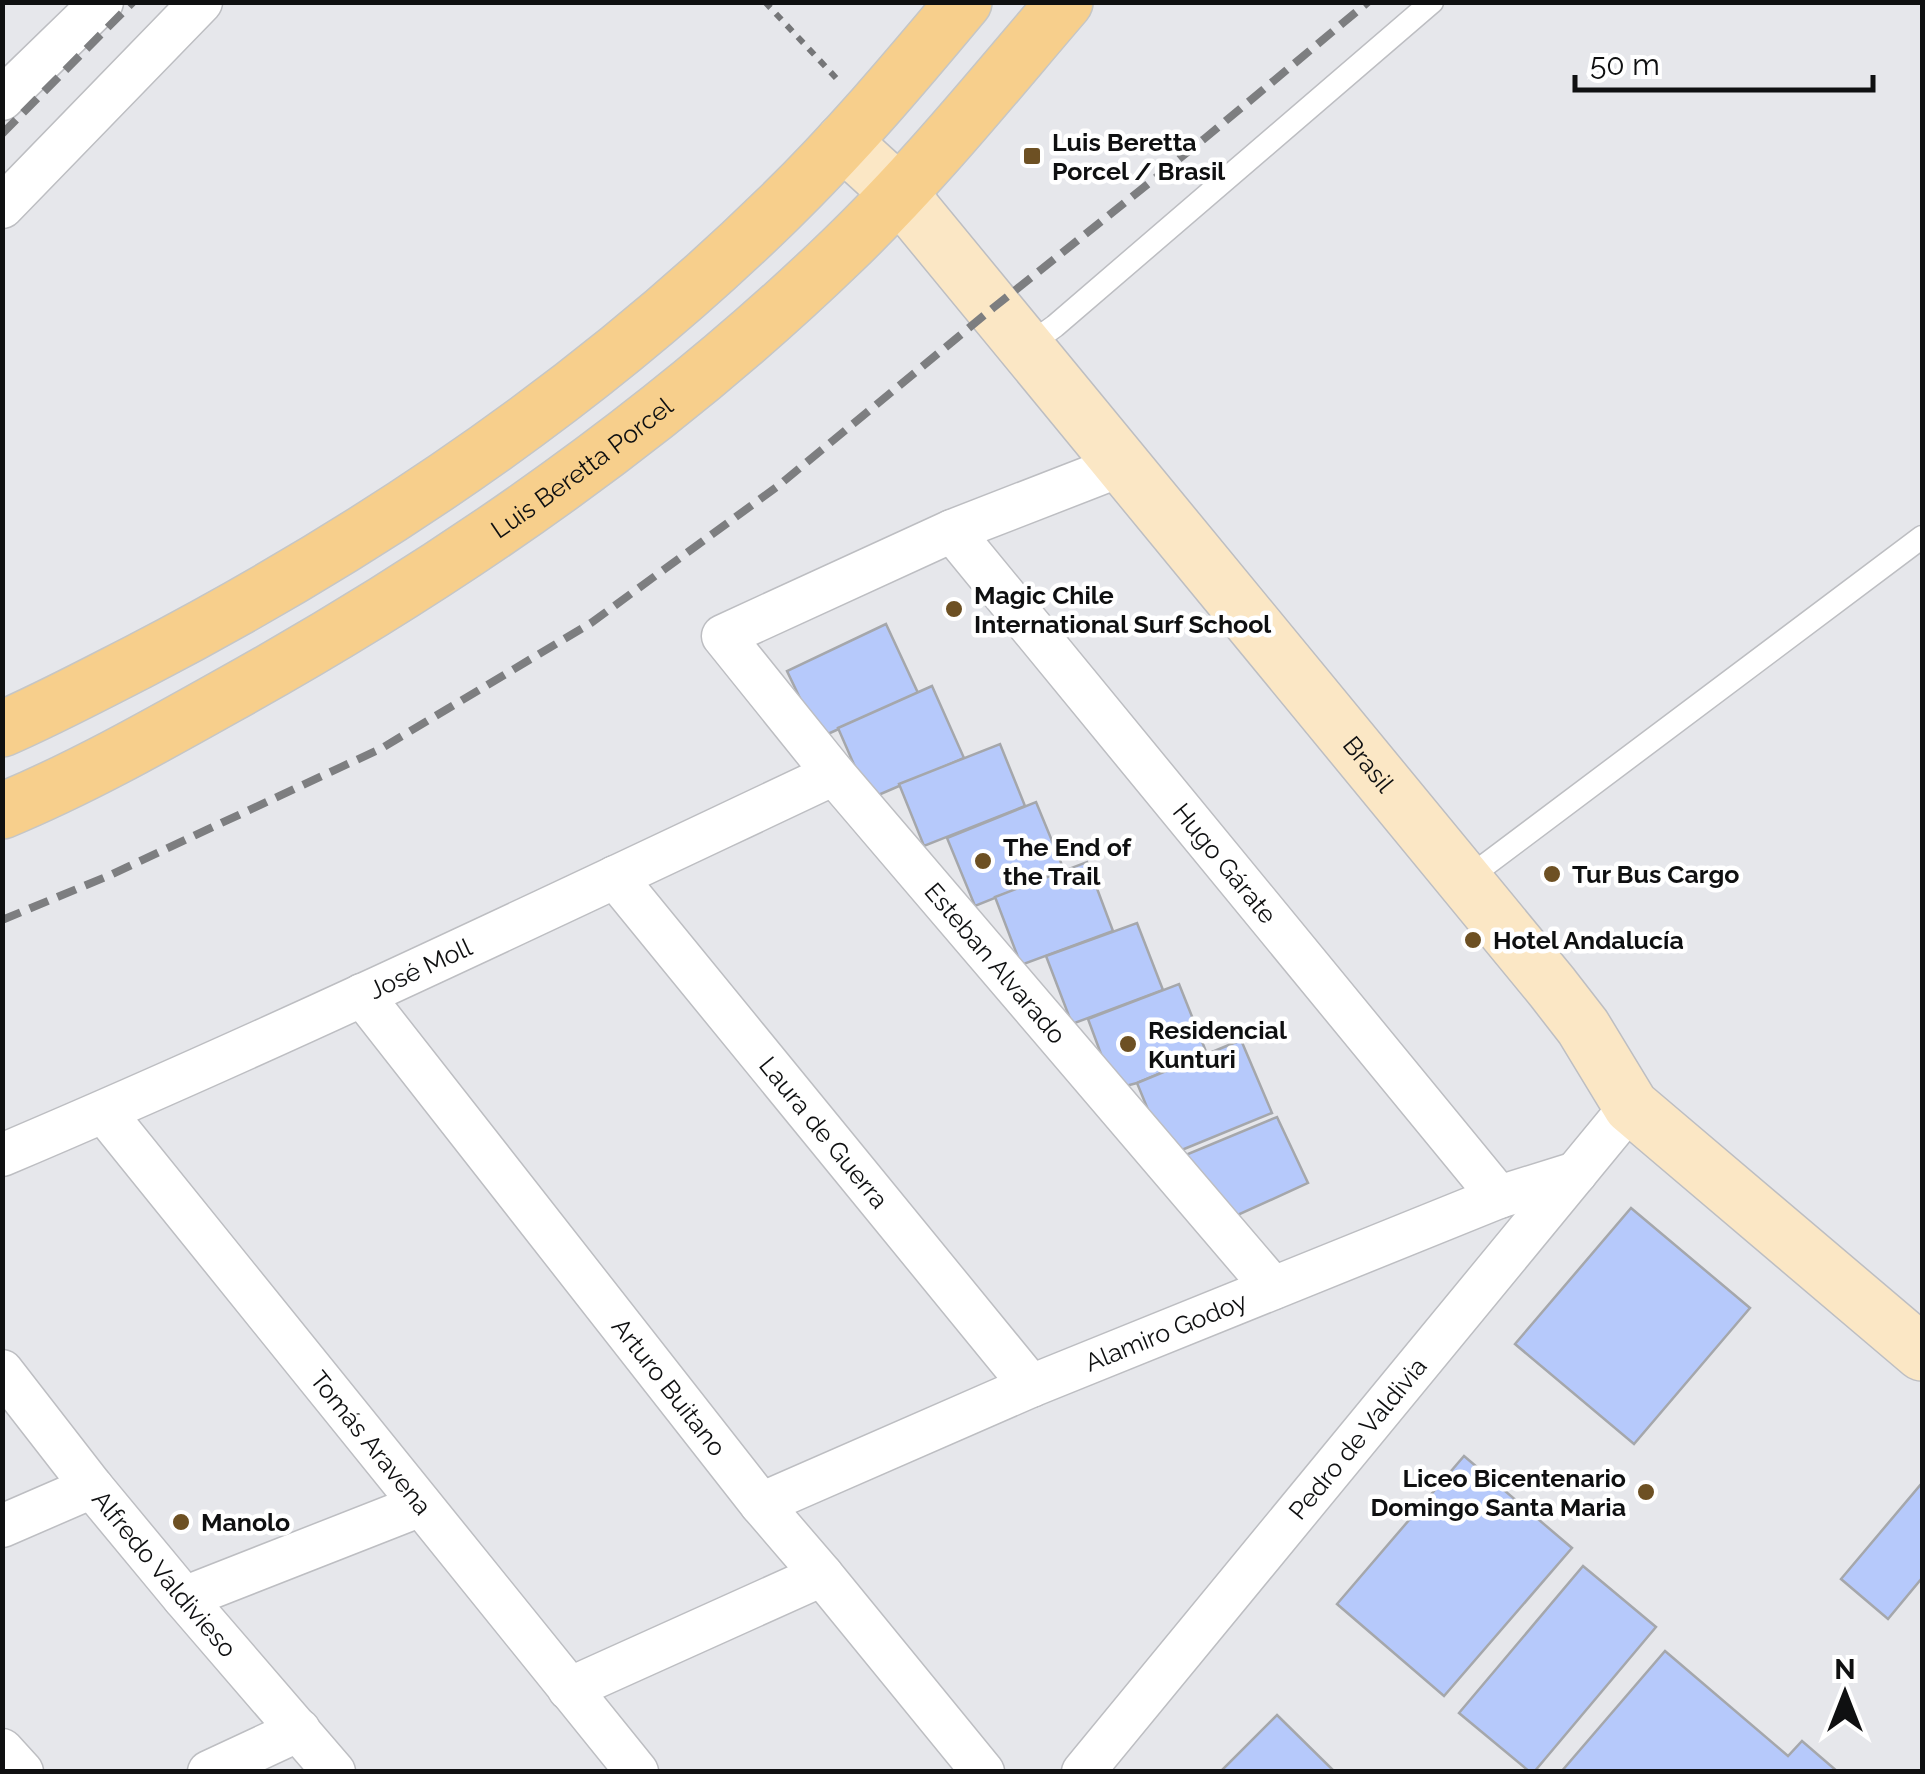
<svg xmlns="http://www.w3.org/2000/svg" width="1925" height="1774" font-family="Raleway,sans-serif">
	<rect width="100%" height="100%" fill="#e6e7eb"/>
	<!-- building -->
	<g fill="#b6c9fb" stroke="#a5a7ab" stroke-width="2.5">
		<polygon points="886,624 918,693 819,738 787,671"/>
		<polygon points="932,686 964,758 869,799 838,728"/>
		<polygon points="1000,744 1025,806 924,846 899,784"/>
		<polygon points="1036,802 1064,870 975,906 947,838"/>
		<polygon points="1087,862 1113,931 1021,965 995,897"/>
		<polygon points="1137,923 1163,990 1072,1024 1046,956"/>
		<polygon points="1179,984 1207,1054 1137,1083 1114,1089 1088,1019"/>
		<polygon points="1241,1040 1272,1113 1167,1156 1137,1083"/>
		<polygon points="1277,1117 1308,1183 1231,1218 1176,1159"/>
		<polygon points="1631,1208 1750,1308 1634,1444 1515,1344"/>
		<polygon points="1464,1456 1572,1548 1444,1696 1337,1604"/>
		<polygon points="1922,1483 1922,1578 1888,1619 1841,1579"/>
		<polygon points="1583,1566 1656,1627 1534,1772 1530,1772 1459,1713"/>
		<polygon points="1665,1651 1788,1756 1802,1741 1838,1772 1561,1772"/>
		<polygon points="1277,1715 1335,1772 1220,1772"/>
	</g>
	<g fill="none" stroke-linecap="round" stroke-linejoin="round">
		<defs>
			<g id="lane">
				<polyline points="1026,347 1055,326 1432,2"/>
				<polyline points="1464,881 1922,537"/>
			</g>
			<g id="street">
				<polyline points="2,99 102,2"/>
				<polyline points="2,207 201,2"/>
				<path id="s1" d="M1122,465l-170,66 -229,105 111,138 439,514"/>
				<path id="s2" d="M952,531l547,666"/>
				<path id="s3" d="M615,877l416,509"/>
				<path id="s4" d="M362,995l399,509 61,71 161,197"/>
				<path id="s5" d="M104,1112l533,660"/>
				<path id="s6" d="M2,1155c281,-119 556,-251 832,-381"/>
				<path id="s7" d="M2,1371l90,116 92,111 150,174"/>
				<path id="s8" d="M761,1504l270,-118 468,-189 77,-24"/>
				<polyline points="2,1526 92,1487"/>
				<polyline points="184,1598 421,1505"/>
				<polyline points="569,1689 822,1575"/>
				<polyline points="2,1750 22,1772"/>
				<polyline points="209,1772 299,1730"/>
				<path id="s9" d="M1083,1772l548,-666"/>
			</g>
			<g id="secondary">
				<path id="s10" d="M843,142l56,51 653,794 31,40 48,79 291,247"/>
			</g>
			<g id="primary">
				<path d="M2,729c46,-20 91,-44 136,-67 231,-120 452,-269 639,-452 67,-65 127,-136 187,-208"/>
				<path id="s11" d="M2,811c77,-32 150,-73 223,-114 222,-123 435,-270 618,-447 80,-77 150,-164 222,-248"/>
			</g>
		</defs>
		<!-- lane casing -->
		<use href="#lane" stroke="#bdbec2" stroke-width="25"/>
		<!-- street casing -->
		<use href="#street" stroke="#bdbec2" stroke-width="45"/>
		<!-- secondary casing -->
		<use href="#secondary" stroke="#bdbec2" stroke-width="58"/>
		<!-- primary casing -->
		<use href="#primary" stroke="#c5c6c6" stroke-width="58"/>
		<!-- path -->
		<polyline stroke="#757678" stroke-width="6" stroke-dasharray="8 8" stroke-linecap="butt" points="765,2 838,80"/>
		<!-- lane -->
		<use href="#lane" stroke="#fff" stroke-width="22"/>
		<!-- street -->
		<use href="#street" stroke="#fff" stroke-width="42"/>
		<!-- secondary -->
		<use href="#secondary" stroke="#fbe7c5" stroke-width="55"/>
		<!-- primary -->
		<use href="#primary" stroke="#f7cf8c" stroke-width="55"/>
		<!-- rail -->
		<g stroke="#7d7e80" stroke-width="8" stroke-dasharray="20 10" stroke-linecap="butt">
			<polyline points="2,134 133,2"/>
			<polyline points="2,920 108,876 382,748 591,623 778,486 993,308 1204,139 1368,2"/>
		</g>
	</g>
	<!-- markers -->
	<g fill="#6d5023" stroke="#fff" stroke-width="4">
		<rect x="1022" y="146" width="20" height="20" rx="5"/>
		<circle cx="954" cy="609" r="10"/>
		<circle cx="983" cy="861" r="10"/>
		<circle cx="1552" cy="874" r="10"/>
		<circle cx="1473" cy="940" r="10"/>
		<circle cx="1128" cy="1044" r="10"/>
		<circle cx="1646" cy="1492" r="10"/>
		<circle cx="181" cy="1522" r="10"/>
	</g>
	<g text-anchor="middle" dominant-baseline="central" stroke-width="9" stroke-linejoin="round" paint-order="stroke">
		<!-- poi labels -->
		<g font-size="25" font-weight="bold" fill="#0f1011" stroke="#fff" text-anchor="start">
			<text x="1052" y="142">Luis Beretta<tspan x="1052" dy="29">Porcel / Brasil</tspan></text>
			<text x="974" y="595">Magic Chile<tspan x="974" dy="29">International Surf School</tspan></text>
			<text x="1003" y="847">The End of<tspan x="1003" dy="29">the Trail</tspan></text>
			<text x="1572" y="874">Tur Bus Cargo</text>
			<text x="1493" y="940">Hotel Andalucía</text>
			<text x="1148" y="1030">Residencial<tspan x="1148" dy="29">Kunturi</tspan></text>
			<text x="1626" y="1478" text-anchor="end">Liceo Bicentenario<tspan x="1626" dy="29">Domingo Santa Maria</tspan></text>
			<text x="201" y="1522">Manolo</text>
		</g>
		<!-- street labels -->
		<g font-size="25" fill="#0f1011" stroke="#fff">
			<text stroke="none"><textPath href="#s11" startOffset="675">Luis Beretta Porcel</textPath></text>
			<text stroke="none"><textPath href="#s10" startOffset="815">Brasil</textPath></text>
			<text stroke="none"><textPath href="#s2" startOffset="430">Hugo Gárate</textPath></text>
			<text stroke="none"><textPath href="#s1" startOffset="860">Esteban Alvarado</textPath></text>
			<text stroke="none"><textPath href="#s6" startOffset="458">José Moll</textPath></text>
			<text stroke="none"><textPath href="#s3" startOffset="330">Laura de Guerra</textPath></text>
			<text stroke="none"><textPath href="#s8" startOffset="440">Alamiro Godoy</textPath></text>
			<text stroke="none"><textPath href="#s4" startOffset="498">Arturo Buitano</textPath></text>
			<text stroke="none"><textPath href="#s9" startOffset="432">Pedro de Valdivia</textPath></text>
			<text stroke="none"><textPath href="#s5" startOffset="425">Tomás Aravena</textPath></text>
			<text stroke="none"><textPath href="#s7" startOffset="260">Alfredo Valdivieso</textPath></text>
		</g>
	</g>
	<!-- border -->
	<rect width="1925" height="1774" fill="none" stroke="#0f1011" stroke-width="10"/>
	<!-- north arrow -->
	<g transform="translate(1845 1694)" stroke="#ffffff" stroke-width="8" paint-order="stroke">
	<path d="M0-8L18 38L0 25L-18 38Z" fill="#0f1011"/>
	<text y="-15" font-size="28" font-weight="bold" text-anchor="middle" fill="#0f1011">N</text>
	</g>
	<!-- scale -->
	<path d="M1575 75v15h298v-15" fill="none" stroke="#0f1011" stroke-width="5"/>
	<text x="1590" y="75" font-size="30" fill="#0f1011" stroke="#ffffff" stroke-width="8" paint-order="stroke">50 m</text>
</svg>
